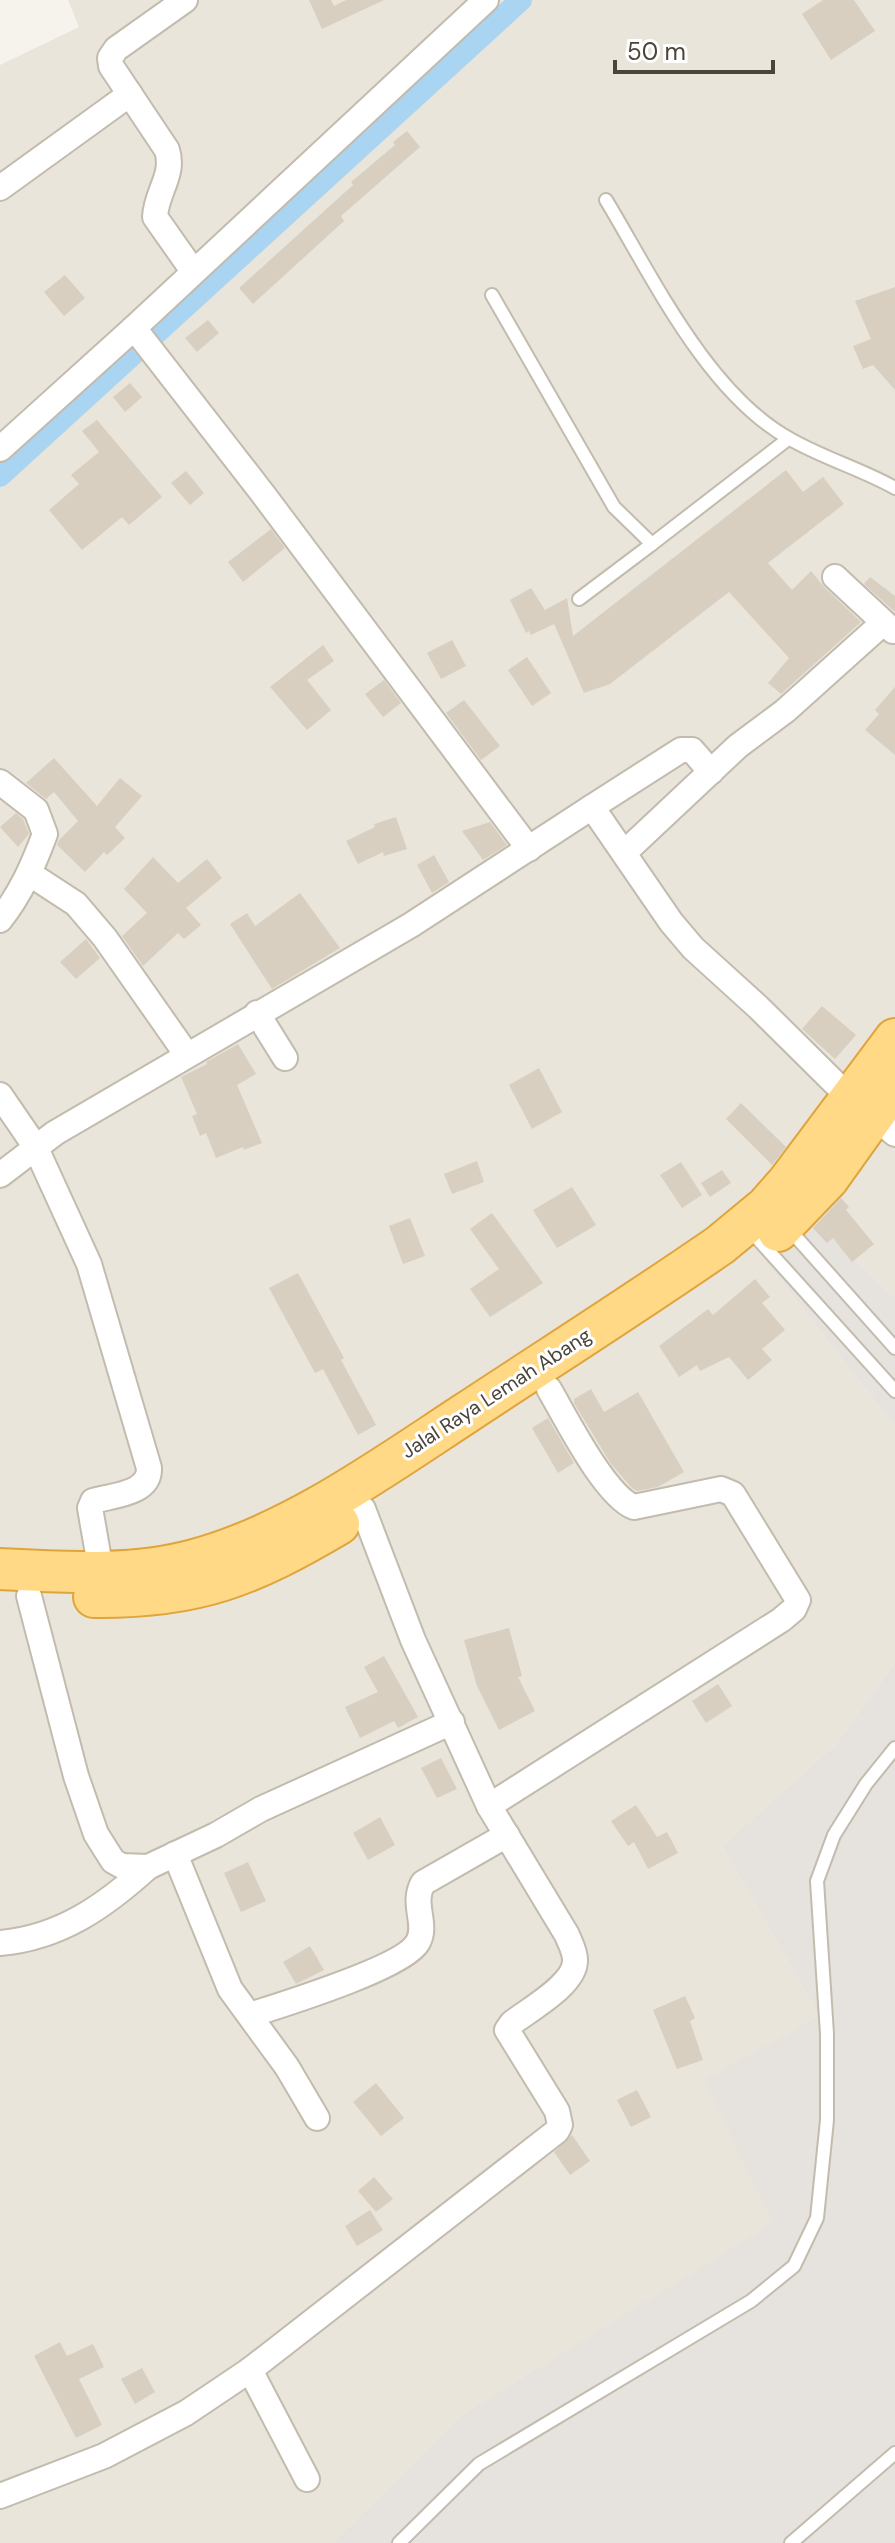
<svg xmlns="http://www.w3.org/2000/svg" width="895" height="2543" font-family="'DM Sans',sans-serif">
	<rect width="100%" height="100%" fill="#f6f3ec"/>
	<!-- residential -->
	<polygon fill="#eae5da" points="68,0 895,0 895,1298 810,1216 761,1256 895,1426 895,1663 835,1745 722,1846 819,2015 705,2080 774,2223 463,2414 332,2543 0,2543 0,65 79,27"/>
	<!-- industrial -->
	<g fill="#e6e2dd">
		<polygon points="810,1216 895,1298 895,1426 761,1256"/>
		<polygon points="895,1663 895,2543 332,2543 463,2414 773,2223 704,2080 819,2015 722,1846 835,1745"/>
	</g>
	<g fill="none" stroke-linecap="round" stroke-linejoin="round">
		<!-- canal -->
		<polyline stroke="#a9d4f2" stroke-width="22" points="0,476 521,0"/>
	</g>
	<!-- building -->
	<g fill="#d8cfc1">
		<polygon points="309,0 331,0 334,6 346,0 384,0 322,29"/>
		<polygon points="823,0 854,0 875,31 831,60 802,14"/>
		<polygon points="407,131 420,147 341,216 344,221 253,304 239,288 353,185 351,182 395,145 393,142"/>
		<polygon points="65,275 85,298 64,316 44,292"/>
		<polygon points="895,287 895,390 873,365 863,369 853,346 871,339 855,301"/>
		<polygon points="208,320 219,333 197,352 185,338"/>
		<polygon points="130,383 142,397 125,412 113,397"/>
		<polygon points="97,420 162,497 129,525 122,517 82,550 49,510 79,484 71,475 99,452 82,431"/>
		<polygon points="786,470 803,492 823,477 844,504 768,563 792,590 811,571 825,588 861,622 781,694 768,683 789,658 729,592 610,684 584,693 554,624 531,635 529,631 526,633 510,600 531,588 545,610 567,598 573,636"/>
		<polygon points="186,471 204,493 190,505 171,483"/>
		<polygon points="271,529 285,548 243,582 228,562"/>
		<polygon points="870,577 895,596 895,612 864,584"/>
		<polygon points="452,640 466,666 441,679 427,653"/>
		<polygon points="323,645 334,661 307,680 331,710 307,730 270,687"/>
		<polygon points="527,657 551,693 532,706 508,670"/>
		<polygon points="384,680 401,703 383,717 365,694"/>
		<polygon points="895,687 895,755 865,730 879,714 875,710"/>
		<polygon points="464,700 500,746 481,760 446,713"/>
		<polygon points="54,758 97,806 120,778 142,796 115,827 125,838 107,855 104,852 85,872 57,845 59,840 78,821 54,792 46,799 26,783"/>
		<polygon points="16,813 23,819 29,834 18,847 0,827"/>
		<polygon points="396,817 407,849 384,856 383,852 358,864 346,841 375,827 374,824"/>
		<polygon points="490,822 507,845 483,860 462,831"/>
		<polygon points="434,855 449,882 432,893 417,865"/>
		<polygon points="153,857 178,883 207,859 222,878 186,908 201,925 184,939 178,933 143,966 122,936 147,913 124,889"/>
		<polygon points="300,893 340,948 272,989 230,924 247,913 255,926"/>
		<polygon points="86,939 100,958 76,979 60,962"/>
		<polygon points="822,1006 856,1035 835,1059 802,1029"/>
		<polygon points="238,1044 256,1074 237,1085 262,1143 244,1150 243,1147 216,1158 206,1133 200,1136 192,1116 197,1114 181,1077 207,1064 206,1062"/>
		<polygon points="539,1068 562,1112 532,1129 509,1085"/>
		<polygon points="741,1103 786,1147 772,1165 726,1119"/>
		<polygon points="477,1161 484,1182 452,1194 444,1174"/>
		<polygon points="681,1162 702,1195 682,1208 660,1175"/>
		<polygon points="722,1170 731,1183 710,1197 701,1183"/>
		<polygon points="572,1187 596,1225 557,1248 533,1210"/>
		<polygon points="841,1198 849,1207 846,1210 874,1244 852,1262 833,1238 827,1243 813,1228"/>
		<polygon points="492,1213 543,1283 490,1317 470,1289 499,1269 470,1229"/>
		<polygon points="410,1218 425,1256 403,1264 389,1226"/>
		<polygon points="298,1273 344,1358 341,1360 376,1425 358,1435 323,1369 315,1373 269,1288"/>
		<polygon points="755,1279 770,1297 762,1303 785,1330 762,1349 772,1360 748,1380 729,1357 700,1371 697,1365 679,1377 659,1346 708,1309 713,1315"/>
		<polygon points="591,1389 604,1412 638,1392 684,1472 658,1487 637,1491 632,1488 611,1464 574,1403 574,1399"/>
		<polygon points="548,1418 574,1463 558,1473 532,1428"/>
		<polygon points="509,1628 522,1676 518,1677 535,1711 499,1730 477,1686 464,1640"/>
		<polygon points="384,1656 418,1717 398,1728 394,1721 360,1738 345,1707 378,1692 364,1667"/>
		<polygon points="718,1684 732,1706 706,1723 692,1701"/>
		<polygon points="441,1758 457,1789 437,1798 421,1768"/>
		<polygon points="636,1805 657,1837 667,1832 678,1853 648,1869 634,1842 628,1846 611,1821"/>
		<polygon points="380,1817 395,1845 368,1860 353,1833"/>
		<polygon points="248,1862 266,1901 241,1912 224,1873"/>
		<polygon points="310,1946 324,1970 296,1984 283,1962"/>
		<polygon points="685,1996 695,2018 690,2021 703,2060 677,2069 653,2010"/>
		<polygon points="376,2083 404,2118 381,2136 353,2102"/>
		<polygon points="637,2090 651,2117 631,2127 617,2100"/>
		<polygon points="572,2135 590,2161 570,2175 554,2152"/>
		<polygon points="374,2177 393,2199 376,2212 358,2191"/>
		<polygon points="370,2210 383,2230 357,2246 345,2226"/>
		<polygon points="60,2342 67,2356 93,2344 104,2367 79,2379 102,2425 76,2438 34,2356"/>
		<polygon points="142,2368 155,2392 135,2404 121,2379"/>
	</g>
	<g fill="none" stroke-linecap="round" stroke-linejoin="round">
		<defs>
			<g id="service">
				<path d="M606,200c47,78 102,194 184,239 33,19 71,30 105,49"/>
				<polyline points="492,295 614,507 652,544 788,439"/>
				<polyline points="579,599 652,544"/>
				<polyline points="747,1227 895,1391"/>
				<polyline points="789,1229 895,1348"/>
				<polyline points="399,2543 479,2464 751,2301 794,2266 817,2218 827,2120 827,2034 817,1881 834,1835 866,1784 895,1748"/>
				<polyline points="791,2543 895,2453"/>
			</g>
			<g id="minor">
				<path d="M185,0l-69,49 -6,9 1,8 56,84c8,25 -11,42 -12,67l38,54"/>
				<polyline points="0,188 130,94"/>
				<polyline points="134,328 263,494 529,849"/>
				<polyline points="0,449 134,328 486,0"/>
				<polyline points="835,577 893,631"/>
				<path d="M0,782l36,28 9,24c-12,32 -24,59 -45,86"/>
				<polyline points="592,807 681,750 692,750 711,772"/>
				<polyline points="624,853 738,746 785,711 883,623"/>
				<polyline points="30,874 76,904 105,938 187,1055"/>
				<polyline points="257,1013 285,1058"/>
				<path d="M0,1095l35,51 54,118 60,204c1,26 -36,27 -56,33l-3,7 11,63"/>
				<polyline points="873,1116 895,1134"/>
				<polyline points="0,1175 55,1133 411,925 592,807 671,922 693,948 758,1007 851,1099"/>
				<polyline points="29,1596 76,1776 96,1834 113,1861 122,1866 148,1867 216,1835 261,1809 452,1722"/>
				<path d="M489,1806l292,-186 13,-11 4,-9 -65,-106 -12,-5 -87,18c-29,-11 -68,-89 -85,-118"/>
				<polyline points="175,1854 230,1989 287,2067 317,2118"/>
				<path d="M0,1943c60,-5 105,-37 148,-76"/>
				<path d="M250,2015c31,-10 155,-48 168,-73 10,-18 -7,-38 5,-59l84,-48"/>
				<polyline points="250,2370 307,2479"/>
				<path d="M0,2496l104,-40 82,-43 64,-43 307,-239 3,-6 -3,-14 -50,-81 5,-7c18,-14 64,-39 63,-63 0,-9 -5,-17 -8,-25l-78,-129 -76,-166 -50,-131"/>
			</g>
			<g id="trunk">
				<polyline points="778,1231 828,1179 895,1085"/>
				<path d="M0,1569c64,3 131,8 194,-9 97,-26 188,-92 272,-147 85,-56 170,-110 254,-168l46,-38 22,-25 107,-143"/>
				<path d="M94,1597c104,1 157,-21 245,-73"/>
			</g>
		</defs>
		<!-- service casing -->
		<use href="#service" stroke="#c2bbae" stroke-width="16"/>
		<!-- minor casing -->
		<use href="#minor" stroke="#c2bbae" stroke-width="28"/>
		<!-- trunk casing -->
		<use href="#trunk" stroke="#e0a43c" stroke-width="44"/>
		<!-- service -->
		<use href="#service" stroke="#fff" stroke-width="12"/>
		<!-- minor -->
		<use href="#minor" stroke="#fff" stroke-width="24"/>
		<!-- trunk -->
		<use href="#trunk" stroke="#ffd985" stroke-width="40"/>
	</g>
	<g text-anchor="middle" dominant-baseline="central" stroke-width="6" stroke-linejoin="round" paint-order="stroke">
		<!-- street labels -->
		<g font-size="20" fill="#4b4439" stroke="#fff">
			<text transform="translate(496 1393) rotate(-33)">Jalal Raya Lemah Abang</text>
		</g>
	</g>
	<!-- scale -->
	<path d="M615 60v12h158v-12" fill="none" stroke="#4b4439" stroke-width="4"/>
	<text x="627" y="60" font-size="24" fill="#4b4439" stroke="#ffffff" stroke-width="6" paint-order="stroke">50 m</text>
</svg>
